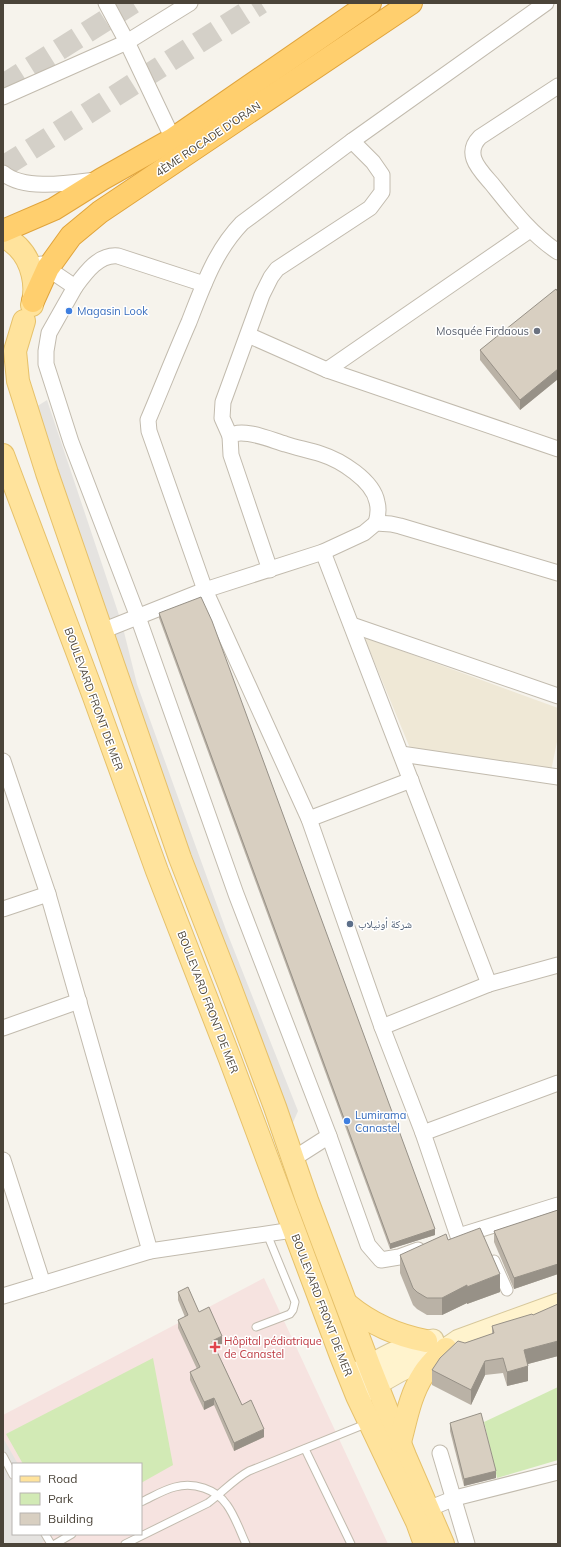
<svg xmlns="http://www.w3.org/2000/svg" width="561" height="1547" font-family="Mulish,'Noto Naskh Arabic',sans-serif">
	<rect width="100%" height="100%" fill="#f6f3ec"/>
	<!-- education -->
	<polygon fill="#efe8d6" points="364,637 558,708 558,737 551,771 410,748"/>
	<!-- medical -->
	<path fill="#f6e3e0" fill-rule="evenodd" d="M264,1278l124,266h-385v-129zM13,1464h128v70h-128z"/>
	<!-- green -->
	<g fill="#d2eab5">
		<polygon points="153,1358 173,1465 141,1483 141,1464 23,1464 6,1434"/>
		<polygon points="558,1387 558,1460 497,1478 484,1422"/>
	</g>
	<!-- parking -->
	<g fill="#e5e3e0">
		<polygon points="47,400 122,624 137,684 226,930 298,1111 291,1127 126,686 36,407"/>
		<polygon points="3,1438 18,1464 13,1464 13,1534 55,1534 40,1544 3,1544"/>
	</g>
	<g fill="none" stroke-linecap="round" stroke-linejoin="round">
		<!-- motorway-tunnel -->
		<g stroke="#d4d0c8" stroke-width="22" stroke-dasharray="22 11" stroke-linecap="butt">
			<polyline points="3,85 133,3"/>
			<polyline points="3,167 261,3"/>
		</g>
		<defs>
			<g id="service">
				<polyline points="256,1327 290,1314 293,1310 295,1302 267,1234"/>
				<polyline points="305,1449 351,1544"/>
				<polyline points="3,1456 13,1475"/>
				<path d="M141,1502c11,-5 22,-12 34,-15 19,-5 41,2 52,18 8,11 13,26 19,39"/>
				<polyline points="45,1534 51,1544"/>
				<polyline points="55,1544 72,1534"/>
				<path d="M125,1544l83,-41c14,-10 26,-24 41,-32l119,-48"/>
			</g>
			<polyline id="pedestrian" points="494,1261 507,1290"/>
			<g id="minor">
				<polyline points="106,3 127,42 173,139"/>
				<path d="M558,86l-78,51c-6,6 -9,13 -6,22 3,9 12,18 18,25 20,25 39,50 66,68"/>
				<polyline points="3,97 127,42 190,3"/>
				<path d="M3,173c21,18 67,10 92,7"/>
				<polyline points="41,264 75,287 49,333 46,351 46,364 71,442 138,617 236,894 329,1136 368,1245 381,1260 399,1257 418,1250"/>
				<path d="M75,287c11,-15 24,-33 43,-31l86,28"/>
				<polyline points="248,335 327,370 558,449"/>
				<polyline points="327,370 530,230"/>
				<polyline points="230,436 222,418 223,402 262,295 271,277 277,269 370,208 382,192 382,175 373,162 352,141"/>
				<polyline points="323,552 489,984"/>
				<path d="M270,570l-39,-115 -1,-19c12,-9 41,4 55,8 12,4 24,6 36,10 19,6 52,26 56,48 2,7 1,14 -1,21"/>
				<polyline points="352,625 558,696"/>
				<polyline points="102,631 205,590 323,552 364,533 376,523 391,524 400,526 558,573"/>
				<polyline points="401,754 558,777"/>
				<polyline points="3,761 48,894 150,1251"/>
				<polyline points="309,819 411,780"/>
				<polyline points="3,909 48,894"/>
				<polyline points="382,1027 489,984 558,965"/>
				<polyline points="3,1028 79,1001"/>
				<polyline points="423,1133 558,1083"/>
				<polyline points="293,1159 329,1136"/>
				<polyline points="3,1160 43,1284"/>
				<polyline points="462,1235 558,1205"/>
				<path d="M458,1236l-35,-103 -41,-106 -73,-208 -104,-229 -56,-159 -1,-11c14,-33 27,-66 41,-98 14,-36 26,-71 53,-99l110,-82 194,-138"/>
				<polyline points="3,1296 150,1251 293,1230"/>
				<polyline points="440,1453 467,1544"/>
				<polyline points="428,1509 455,1498 558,1472"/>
			</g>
			<g id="secondary">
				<path d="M354,1375c24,-15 50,-30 79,-35"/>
				<polyline points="361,1393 398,1372 446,1349 459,1340 558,1304"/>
			</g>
			<g id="primary">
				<path d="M3,235c5,4 11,8 15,12 14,14 20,39 14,58"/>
				<polyline points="24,321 15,351 18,381 47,473 180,858 229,984 275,1107 307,1200 369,1365 405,1456 443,1544"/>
				<polyline points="3,455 93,694 157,871 230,1059 341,1356 357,1396 417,1522 425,1544"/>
				<path d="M348,1305c23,19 47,30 78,36"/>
				<path d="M400,1442c6,-22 10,-47 23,-67 6,-10 15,-18 23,-26"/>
			</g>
			<g id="motorway">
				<polyline points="3,231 54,209 102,179 173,139 370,3"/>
				<polyline points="33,301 48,268 71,236 100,212 411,3"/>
			</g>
		</defs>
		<!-- service casing -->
		<use href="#service" stroke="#c2bbae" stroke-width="9"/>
		<!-- pedestrian casing -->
		<use href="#pedestrian" stroke="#c2bbae" stroke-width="13"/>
		<!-- minor casing -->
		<use href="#minor" stroke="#c2bbae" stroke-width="17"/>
		<!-- secondary casing -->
		<use href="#secondary" stroke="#d6c79b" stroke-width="23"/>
		<!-- primary casing -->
		<use href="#primary" stroke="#e6c16a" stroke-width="24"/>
		<!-- motorway casing -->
		<use href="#motorway" stroke="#e0a43c" stroke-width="24"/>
		<!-- service -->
		<use href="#service" stroke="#fff" stroke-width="7"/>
		<!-- pedestrian -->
		<use href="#pedestrian" stroke="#fff" stroke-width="11"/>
		<!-- minor -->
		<use href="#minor" stroke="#fff" stroke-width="15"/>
		<!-- secondary -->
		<use href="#secondary" stroke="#fff3cd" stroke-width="21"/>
		<!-- primary -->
		<use href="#primary" stroke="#ffe39c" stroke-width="22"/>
		<!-- motorway -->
		<use href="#motorway" stroke="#ffcf6e" stroke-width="22"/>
	</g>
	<!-- wall -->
	<g fill="#bab2a6">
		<polygon points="558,292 558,379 520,410 480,360 480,350"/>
		<polygon points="159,613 435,1235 390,1249 159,618"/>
		<polygon points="558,1210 558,1274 514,1289 494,1242 494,1231"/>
		<polygon points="448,1240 500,1292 467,1304 467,1303 442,1315 427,1315 417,1309 413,1305 400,1273 400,1255"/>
		<polygon points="178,1292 199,1312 222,1344 215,1347 242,1405 264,1437 234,1451 214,1405 204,1410 190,1380 190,1372 197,1369 178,1328 178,1320 185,1317 178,1300"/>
		<polygon points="533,1315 558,1356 528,1364 528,1381 507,1386 503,1373 485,1375 471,1405 432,1385 432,1370 465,1343 492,1334 492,1326"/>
		<polygon points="450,1423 496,1478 464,1486 450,1431"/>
	</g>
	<!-- shaded-wall -->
	<g fill="#979187">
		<polygon points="558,369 558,379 520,410 520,400"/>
		<polygon points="435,1229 435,1235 390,1249 390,1244"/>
		<polygon points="558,1264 558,1274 514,1289 514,1278"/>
		<polygon points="500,1274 500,1292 467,1304 467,1287"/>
		<polygon points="467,1285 467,1303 442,1315 442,1298"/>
		<polygon points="222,1336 222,1344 212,1349 212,1341"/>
		<polygon points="558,1341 558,1356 524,1365 524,1350"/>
		<polygon points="485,1361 485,1375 471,1405 471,1390"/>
		<polygon points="528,1366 528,1381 507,1386 507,1372"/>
		<polygon points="214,1398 214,1405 204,1410 204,1402"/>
		<polygon points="264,1429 264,1437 234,1451 234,1443"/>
		<polygon points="496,1471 496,1478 464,1486 464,1479"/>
	</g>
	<!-- building -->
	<g fill="#d8cfc1" stroke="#979187">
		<polygon points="556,289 558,292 558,369 520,400 480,350"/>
		<polygon points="201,597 212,621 435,1229 390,1244 159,613"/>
		<polygon points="558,1210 558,1264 514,1278 494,1231"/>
		<polygon points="480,1228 500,1274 467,1287 467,1285 442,1298 427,1298 417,1292 413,1288 400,1255 446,1234 448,1240"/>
		<polygon points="188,1287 199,1312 209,1307 222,1336 212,1341 242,1405 251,1400 264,1429 234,1443 214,1398 204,1402 190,1372 200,1367 178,1320 188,1315 178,1292"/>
		<polygon points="558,1304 558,1341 524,1350 528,1366 507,1372 503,1358 485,1361 471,1390 432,1370 440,1358 458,1341 465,1343 494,1333 492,1326 532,1314 533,1315"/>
		<polygon points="481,1413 496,1471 464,1479 450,1423"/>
	</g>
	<!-- markers -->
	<g fill="#3f7fe0" stroke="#fff" stroke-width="1.5">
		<circle cx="69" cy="311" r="4"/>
		<circle cx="347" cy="1121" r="4"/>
	</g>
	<circle fill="#6b7280" stroke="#fff" stroke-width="1.5" cx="537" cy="331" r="4"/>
	<circle fill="#5c6f8a" stroke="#fff" stroke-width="1.5" cx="350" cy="924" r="4"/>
	<path fill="#e0444e" stroke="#fff" stroke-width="1.5" d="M213 1341h4v4h4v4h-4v4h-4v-4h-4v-4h4z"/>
	<g text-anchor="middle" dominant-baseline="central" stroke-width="3" stroke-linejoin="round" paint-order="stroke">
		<!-- street labels -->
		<g font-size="11" fill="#4b4439" stroke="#fff">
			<text transform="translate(208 139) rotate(-34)">4ÈME ROCADE D'ORAN</text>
			<text transform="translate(94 699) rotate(70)">BOULEVARD FRONT DE MER</text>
			<text transform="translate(208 1002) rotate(69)">BOULEVARD FRONT DE MER</text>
			<text transform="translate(322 1305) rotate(69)">BOULEVARD FRONT DE MER</text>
		</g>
		<!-- shop labels -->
		<g font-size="11" fill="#366cbe" stroke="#fff" text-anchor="start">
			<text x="77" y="311">Magasin Look</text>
			<text x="355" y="1115">Lumirama<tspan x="355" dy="13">Canastel</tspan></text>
		</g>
		<!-- worship labels -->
		<g font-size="11" fill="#5b616d" stroke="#fff" text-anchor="end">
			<text x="529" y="331">Mosquée Firdaous</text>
		</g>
		<!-- service labels -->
		<g font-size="11" fill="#4e5e75" stroke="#fff" text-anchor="start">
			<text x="358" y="924">شركة أونيلاب</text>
		</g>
		<!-- health labels -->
		<g font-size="11" fill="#be3a42" stroke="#fff" text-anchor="start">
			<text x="224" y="1341">Hôpital pédiatrique<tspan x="224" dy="13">de Canastel</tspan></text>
		</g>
	</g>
	<!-- border -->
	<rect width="561" height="1547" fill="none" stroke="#4b4439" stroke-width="8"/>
	<!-- legend -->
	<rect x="12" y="1463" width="130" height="72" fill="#ffffff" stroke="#b7b4b0"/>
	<rect x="20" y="1476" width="20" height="6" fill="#ffe39c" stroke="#b7b4b0"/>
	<text x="48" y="1483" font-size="12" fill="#4b4439">Road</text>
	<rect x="20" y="1493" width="20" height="12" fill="#d2eab5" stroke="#b7b4b0"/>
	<text x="48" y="1503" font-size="12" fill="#4b4439">Park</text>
	<rect x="20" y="1513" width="20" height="12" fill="#d8cfc1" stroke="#b7b4b0"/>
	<text x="48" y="1523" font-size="12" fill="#4b4439">Building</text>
</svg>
